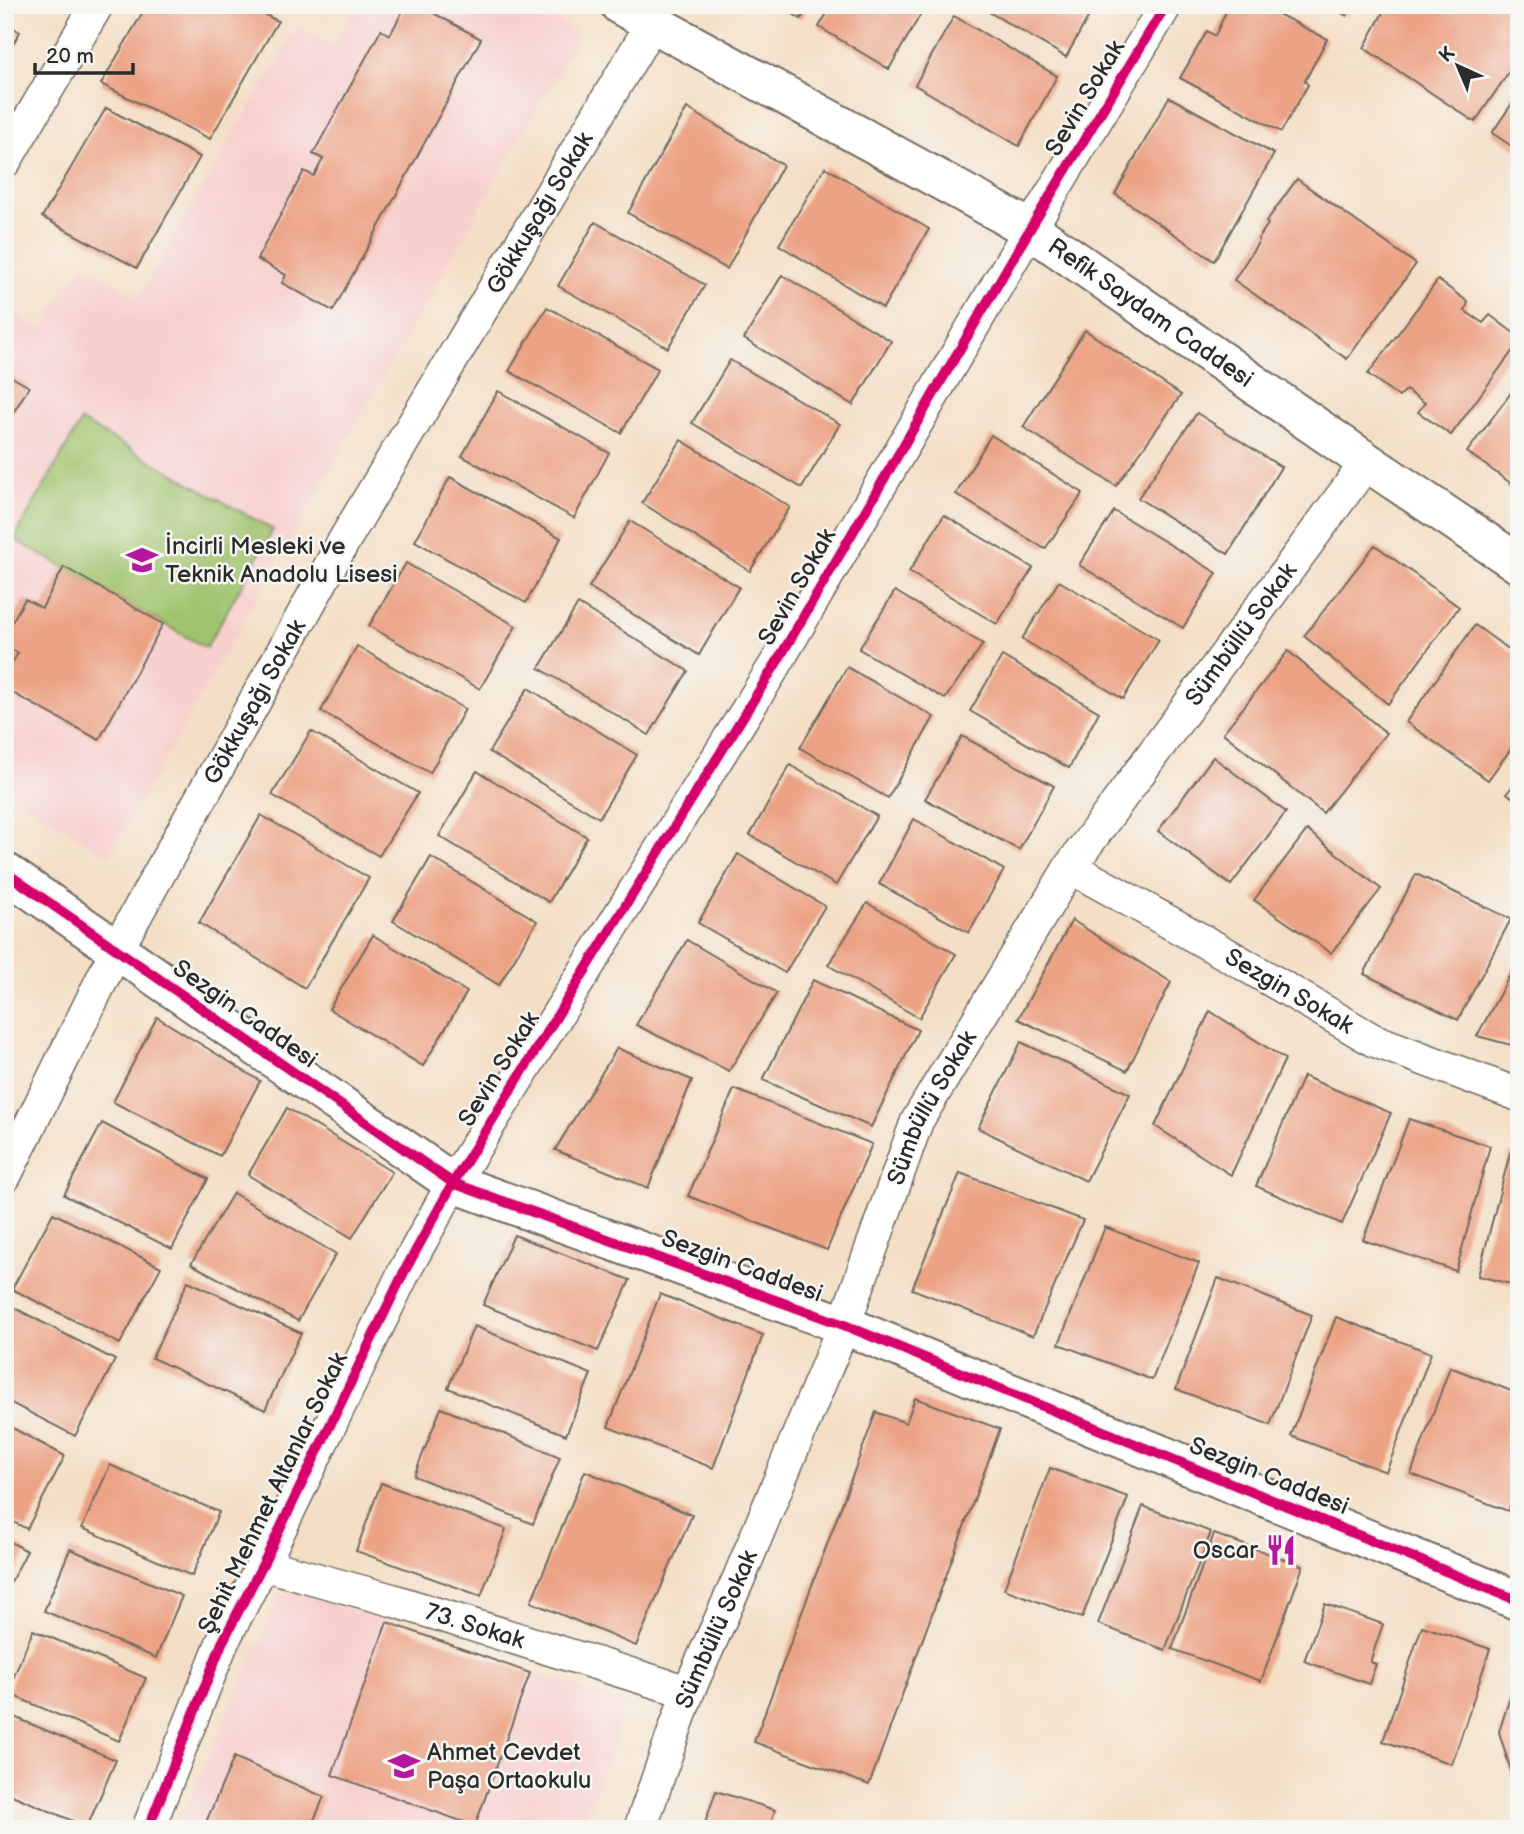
<svg xmlns="http://www.w3.org/2000/svg" width="1524" height="1834" font-family="'Balsamiq Sans',sans-serif">
	<rect width="100%" height="100%" fill="#f6f6f2"/>
	<filter id="ink" filterUnits="userSpaceOnUse"><feTurbulence type="fractalNoise" baseFrequency=".0143" numOctaves="2"/><feDisplacementMap in="SourceGraphic" scale="14" xChannelSelector="R" yChannelSelector="G"/><feConvolveMatrix kernelMatrix="1 2 1 2 8 2 1 2 1" color-interpolation-filters="sRGB"/></filter>
	<filter id="wash" filterUnits="userSpaceOnUse"><feTurbulence type="fractalNoise" baseFrequency=".00686" numOctaves="4" result="noise"/><feDisplacementMap in="SourceGraphic" scale="28" xChannelSelector="R" yChannelSelector="G"/><feGaussianBlur stdDeviation="1.57" result="paint"/><feColorMatrix in="noise" values="0 0 0 0 0 0 0 0 0 0 0 0 0 0 0 0 0 1.4 0 .05"/><feComposite in="paint" operator="in"/></filter>
	<g filter="url(#wash)">
		<rect width="100%" height="100%" fill="#f4dfc6"/>
		<!-- built -->
		<g fill="#f7d0ce">
			<polygon points="356,5 529,5 580,33 109,856 5,791 5,308 41,329 84,266 139,296 297,26 334,46"/>
			<polygon points="280,1595 308,1595 627,1704 582,1829 176,1829"/>
		</g>
		<!-- green -->
		<polygon fill="#a0c46e" stroke="#66784c" stroke-width="2" points="81,421 273,530 206,648 14,539"/>
		<g id="blocks">
			<!-- building -->
			<g fill="#eca284">
				<polygon points="147,5 244,5 278,21 210,139 101,84"/>
				<polygon points="406,5 419,5 481,39 333,311 282,283 286,275 257,259 304,171 314,176 323,159 313,154 381,30 390,35"/>
				<polygon points="779,5 809,5 801,19"/>
				<polygon points="832,5 926,5 889,69 819,27"/>
				<polygon points="977,5 1095,5 1066,57"/>
				<polygon points="1229,5 1261,5 1327,39 1305,81 1308,85 1281,132 1180,78 1207,31 1215,36"/>
				<polygon points="1328,5 1353,5 1347,16"/>
				<polygon points="1387,5 1514,5 1519,9 1519,57 1475,122 1364,48"/>
				<polygon points="954,16 1057,76 1019,146 915,85"/>
				<polygon points="5,23 20,32 5,57"/>
				<polygon points="1519,93 1519,151 1492,133"/>
				<polygon points="1169,97 1274,154 1214,261 1115,194"/>
				<polygon points="106,108 200,157 137,268 42,217"/>
				<polygon points="687,108 783,165 727,269 628,213"/>
				<polygon points="825,167 929,229 883,308 779,245"/>
				<polygon points="1297,179 1416,264 1347,359 1234,280 1259,241 1258,239 1268,224 1266,222"/>
				<polygon points="595,222 705,285 668,348 558,286"/>
				<polygon points="782,275 891,341 853,405 744,339"/>
				<polygon points="1438,280 1468,302 1465,311 1483,323 1490,315 1519,337 1519,342 1451,435 1418,412 1425,403 1406,390 1399,397 1368,374"/>
				<polygon points="547,307 658,369 621,433 509,371"/>
				<polygon points="1085,330 1181,395 1116,486 1023,427"/>
				<polygon points="730,360 840,424 802,488 692,423"/>
				<polygon points="5,373 29,387 5,426"/>
				<polygon points="1519,382 1519,489 1467,452"/>
				<polygon points="498,391 609,453 574,518 462,456"/>
				<polygon points="1197,413 1281,467 1228,554 1138,498"/>
				<polygon points="991,435 1083,493 1045,549 956,494"/>
				<polygon points="681,440 790,507 750,571 642,503"/>
				<polygon points="450,477 561,538 526,603 415,541"/>
				<polygon points="1114,511 1217,573 1183,628 1079,565"/>
				<polygon points="944,515 1033,568 997,624 909,572"/>
				<polygon points="630,521 739,587 699,655 589,587"/>
				<polygon points="1375,545 1459,607 1388,704 1304,636"/>
				<polygon points="406,563 516,626 480,689 369,626"/>
				<polygon points="64,567 163,624 99,740 5,689 5,675 18,653 5,646 5,634 25,599 42,608"/>
				<polygon points="1059,581 1159,640 1123,699 1022,639"/>
				<polygon points="895,591 983,644 945,699 859,649"/>
				<polygon points="578,604 688,671 649,735 539,668"/>
				<polygon points="1475,625 1519,657 1519,738 1488,780 1406,722"/>
				<polygon points="357,646 465,709 430,773 321,711"/>
				<polygon points="1288,651 1386,733 1323,813 1223,733"/>
				<polygon points="1002,656 1099,712 1069,768 970,711"/>
				<polygon points="847,667 934,717 888,798 800,748"/>
				<polygon points="528,688 637,755 599,818 489,752"/>
				<polygon points="311,731 418,793 379,856 272,795"/>
				<polygon points="962,736 1054,786 1019,850 925,799"/>
				<polygon points="1213,757 1286,812 1231,885 1158,831"/>
				<polygon points="790,765 877,816 836,885 750,835"/>
				<polygon points="477,771 587,837 549,902 439,836"/>
				<polygon points="1519,778 1519,803 1507,793"/>
				<polygon points="261,815 369,878 305,988 199,923"/>
				<polygon points="914,819 1004,870 969,933 879,884"/>
				<polygon points="1307,830 1381,889 1331,953 1254,900"/>
				<polygon points="738,854 825,906 785,973 698,923"/>
				<polygon points="431,857 537,921 499,985 393,921"/>
				<polygon points="1416,874 1511,919 1458,1020 1364,974"/>
				<polygon points="867,903 956,954 919,1018 828,965"/>
				<polygon points="1072,920 1171,982 1127,1071 1018,1019"/>
				<polygon points="373,935 467,992 423,1066 329,1009"/>
				<polygon points="687,940 777,993 729,1071 636,1025"/>
				<polygon points="1519,958 1519,1047 1477,1036"/>
				<polygon points="813,980 918,1030 871,1127 763,1080"/>
				<polygon points="1210,1011 1285,1059 1231,1175 1155,1126"/>
				<polygon points="157,1017 260,1081 220,1156 113,1102"/>
				<polygon points="1021,1042 1130,1094 1086,1181 978,1128"/>
				<polygon points="617,1048 692,1080 648,1188 555,1150"/>
				<polygon points="1303,1076 1391,1113 1342,1224 1256,1186"/>
				<polygon points="734,1089 872,1144 827,1250 688,1196"/>
				<polygon points="287,1108 392,1172 352,1238 248,1175"/>
				<polygon points="1409,1119 1490,1146 1456,1271 1363,1240"/>
				<polygon points="102,1123 208,1179 172,1249 64,1195"/>
				<polygon points="1510,1153 1519,1156 1519,1286 1478,1276"/>
				<polygon points="960,1173 1083,1220 1033,1336 912,1289"/>
				<polygon points="233,1193 336,1254 298,1321 191,1264"/>
				<polygon points="53,1213 161,1267 120,1344 12,1289"/>
				<polygon points="1105,1227 1199,1263 1152,1380 1059,1344"/>
				<polygon points="514,1235 630,1280 598,1351 483,1305"/>
				<polygon points="1218,1278 1312,1315 1270,1425 1176,1389"/>
				<polygon points="188,1281 301,1333 265,1410 152,1358"/>
				<polygon points="660,1294 763,1335 713,1468 608,1427"/>
				<polygon points="5,1303 115,1360 75,1436 5,1400"/>
				<polygon points="1336,1317 1431,1353 1386,1472 1291,1436"/>
				<polygon points="474,1326 591,1374 566,1435 448,1388"/>
				<polygon points="1450,1367 1519,1394 1519,1481 1508,1511 1411,1474"/>
				<polygon points="915,1398 1000,1429 869,1785 754,1742 876,1412 906,1423"/>
				<polygon points="441,1408 560,1457 533,1524 414,1476"/>
				<polygon points="5,1424 65,1456 27,1529 5,1518"/>
				<polygon points="110,1465 219,1512 192,1576 82,1528"/>
				<polygon points="1050,1468 1128,1497 1082,1618 1004,1589"/>
				<polygon points="585,1471 692,1515 636,1646 531,1602"/>
				<polygon points="381,1483 506,1529 481,1596 356,1551"/>
				<polygon points="1143,1506 1211,1532 1165,1650 1098,1624"/>
				<polygon points="1214,1534 1303,1566 1261,1681 1172,1649"/>
				<polygon points="5,1539 27,1551 5,1593"/>
				<polygon points="70,1549 182,1596 156,1658 44,1611"/>
				<polygon points="1325,1604 1383,1624 1370,1662 1376,1664 1369,1684 1304,1661"/>
				<polygon points="387,1622 530,1673 475,1826 332,1775"/>
				<polygon points="1422,1626 1490,1649 1452,1764 1383,1741"/>
				<polygon points="33,1630 146,1678 119,1741 7,1693"/>
				<polygon points="1518,1672 1519,1794 1518,1794 1499,1732"/>
				<polygon points="5,1713 116,1760 87,1827 5,1792"/>
				<polygon points="234,1757 324,1797 310,1829 203,1829"/>
				<polygon points="716,1791 775,1810 769,1829 703,1829"/>
				<polygon points="5,1816 34,1829 5,1829"/>
			</g>
		</g>
	</g>
	<g filter="url(#ink)">
		<use href="#blocks" fill-opacity="0" stroke="#716a61" stroke-width="2"/>
		<g fill="none" stroke-linecap="round" stroke-linejoin="round">
			<defs>
				<g id="minor">
					<polyline points="5,161 97,5"/>
					<path id="s1" d="M1070,867l160,89 143,84 146,55"/>
					<path id="s2" d="M5,1176l111,-225 229,-412 307,-515"/>
					<path id="s3" d="M264,1562l1,3 127,35 296,92"/>
					<polyline points="148,1829 222,1643 264,1562 404,1272 453,1183 777,662 1030,229 1166,5"/>
					<path id="s4" d="M640,1829l48,-137 51,-114 105,-253 73,-204 153,-254 297,-405"/>
				</g>
				<g id="tertiary">
					<path id="s5" d="M620,5l410,224 337,233 152,102"/>
					<polyline points="5,872 453,1183 844,1325 1519,1601"/>
				</g>
			</defs>
			<!-- minor casing -->
			<use href="#minor" stroke="#716a61" stroke-width="35"/>
			<!-- tertiary casing -->
			<use href="#tertiary" stroke="#716a61" stroke-width="42"/>
			<!-- minor -->
			<use href="#minor" stroke="#fff" stroke-width="32"/>
			<!-- tertiary -->
			<use href="#tertiary" stroke="#fff" stroke-width="38"/>
			<defs>
				<g id="cycleway">
					<polyline points="5,872 453,1183 844,1325 1519,1601"/>
					<polyline points="148,1829 222,1643 264,1562 404,1272 453,1183 777,662 1030,229 1166,5"/>
				</g>
			</defs>
			<!-- cycleway casing -->
			<use href="#cycleway" stroke="#f6f6f2" stroke-width="15"/>
			<!-- cycleway -->
			<use href="#cycleway" stroke="#d6006c" stroke-width="10"/>
		</g>
	</g>
	<!-- icons -->
	<defs>
		<symbol id="school-bare" viewBox="-9 -9 18 18"><path d="M0-5L7-2L0 1L-7-2ZM-4 1L0 2.5L4 1V4Q0 6-4 4Z" fill="#b5179e" stroke="#f6f6f2" stroke-width="2.5" paint-order="stroke"/></symbol>
		<symbol id="restaurant-bare" viewBox="-9 -9 18 18"><path d="M-5-6h1v4h1v-4h1v4h1v-4h1v5L-1.5 .5V6h-2V.5L-5-1ZM5-6V6H3V1.5H1.5Q1.5-4 5-6Z" fill="#b5179e" stroke="#f6f6f2" stroke-width="2.5" paint-order="stroke"/></symbol>
	</defs>
	<g fill-rule="evenodd">
		<use href="#school-bare" x="120" y="538" width="44" height="44"/>
		<use href="#restaurant-bare" x="1259" y="1528" width="44" height="44"/>
		<use href="#school-bare" x="382" y="1744" width="44" height="44"/>
	</g>
	<g text-anchor="middle" dominant-baseline="central" stroke-width="5" stroke-linejoin="round" paint-order="stroke">
		<!-- street labels -->
		<g font-size="24" fill="#2b2b2b" stroke="#f6f6f2">
			<text transform="translate(1085 98) rotate(-59)">Sevin Sokak</text>
			<text stroke="none"><textPath href="#s2" startOffset="1102">Gökkuşağı Sokak</textPath></text>
			<text stroke="none"><textPath href="#s5" startOffset="614">Refik Saydam Caddesi</textPath></text>
			<text transform="translate(797 587) rotate(-60)">Sevin Sokak</text>
			<text stroke="none"><textPath href="#s4" startOffset="1346">Sümbüllü Sokak</textPath></text>
			<text stroke="none"><textPath href="#s2" startOffset="536">Gökkuşağı Sokak</textPath></text>
			<text stroke="none"><textPath href="#s1" startOffset="252">Sezgin Sokak</textPath></text>
			<text transform="translate(245 1014) rotate(35)">Sezgin Caddesi</text>
			<text transform="translate(499 1069) rotate(-58)">Sevin Sokak</text>
			<text stroke="none"><textPath href="#s4" startOffset="779">Sümbüllü Sokak</textPath></text>
			<text transform="translate(742 1266) rotate(20)">Sezgin Caddesi</text>
			<text transform="translate(1269 1476) rotate(22)">Sezgin Caddesi</text>
			<text transform="translate(273 1493) rotate(-64)">Şehit Mehmet Altanlar Sokak</text>
			<text stroke="none"><textPath href="#s3" startOffset="222">73. Sokak</textPath></text>
			<text stroke="none"><textPath href="#s4" startOffset="214">Sümbüllü Sokak</textPath></text>
		</g>
		<!-- poi labels -->
		<g font-size="24" fill="#2b2b2b" stroke="#f6f6f2" text-anchor="start">
			<text x="165" y="546">İncirli Mesleki ve<tspan x="165" dy="28">Teknik Anadolu Lisesi</tspan></text>
			<text x="1258" y="1550" text-anchor="end">Oscar</text>
			<text x="427" y="1752">Ahmet Cevdet<tspan x="427" dy="28">Paşa Ortaokulu</tspan></text>
		</g>
	</g>
	<!-- margin -->
	<rect width="1524" height="1834" fill="none" stroke="#f6f6f2" stroke-width="28"/>
	<!-- north arrow -->
	<g transform="translate(1458 66) rotate(316)" stroke="#f6f6f2" stroke-width="5" paint-order="stroke">
	<path d="M0-5L12 26L0 18L-12 26Z" fill="#2b2b2b"/>
	<text y="-10" font-size="19" font-weight="bold" text-anchor="middle" fill="#2b2b2b">K</text>
	</g>
	<!-- scale -->
	<path d="M35 63v10h98v-10" fill="none" stroke="#2b2b2b" stroke-width="3.5"/>
	<text x="46" y="63" font-size="21" fill="#2b2b2b" stroke="#f6f6f2" stroke-width="5" paint-order="stroke">20 m</text>
</svg>
